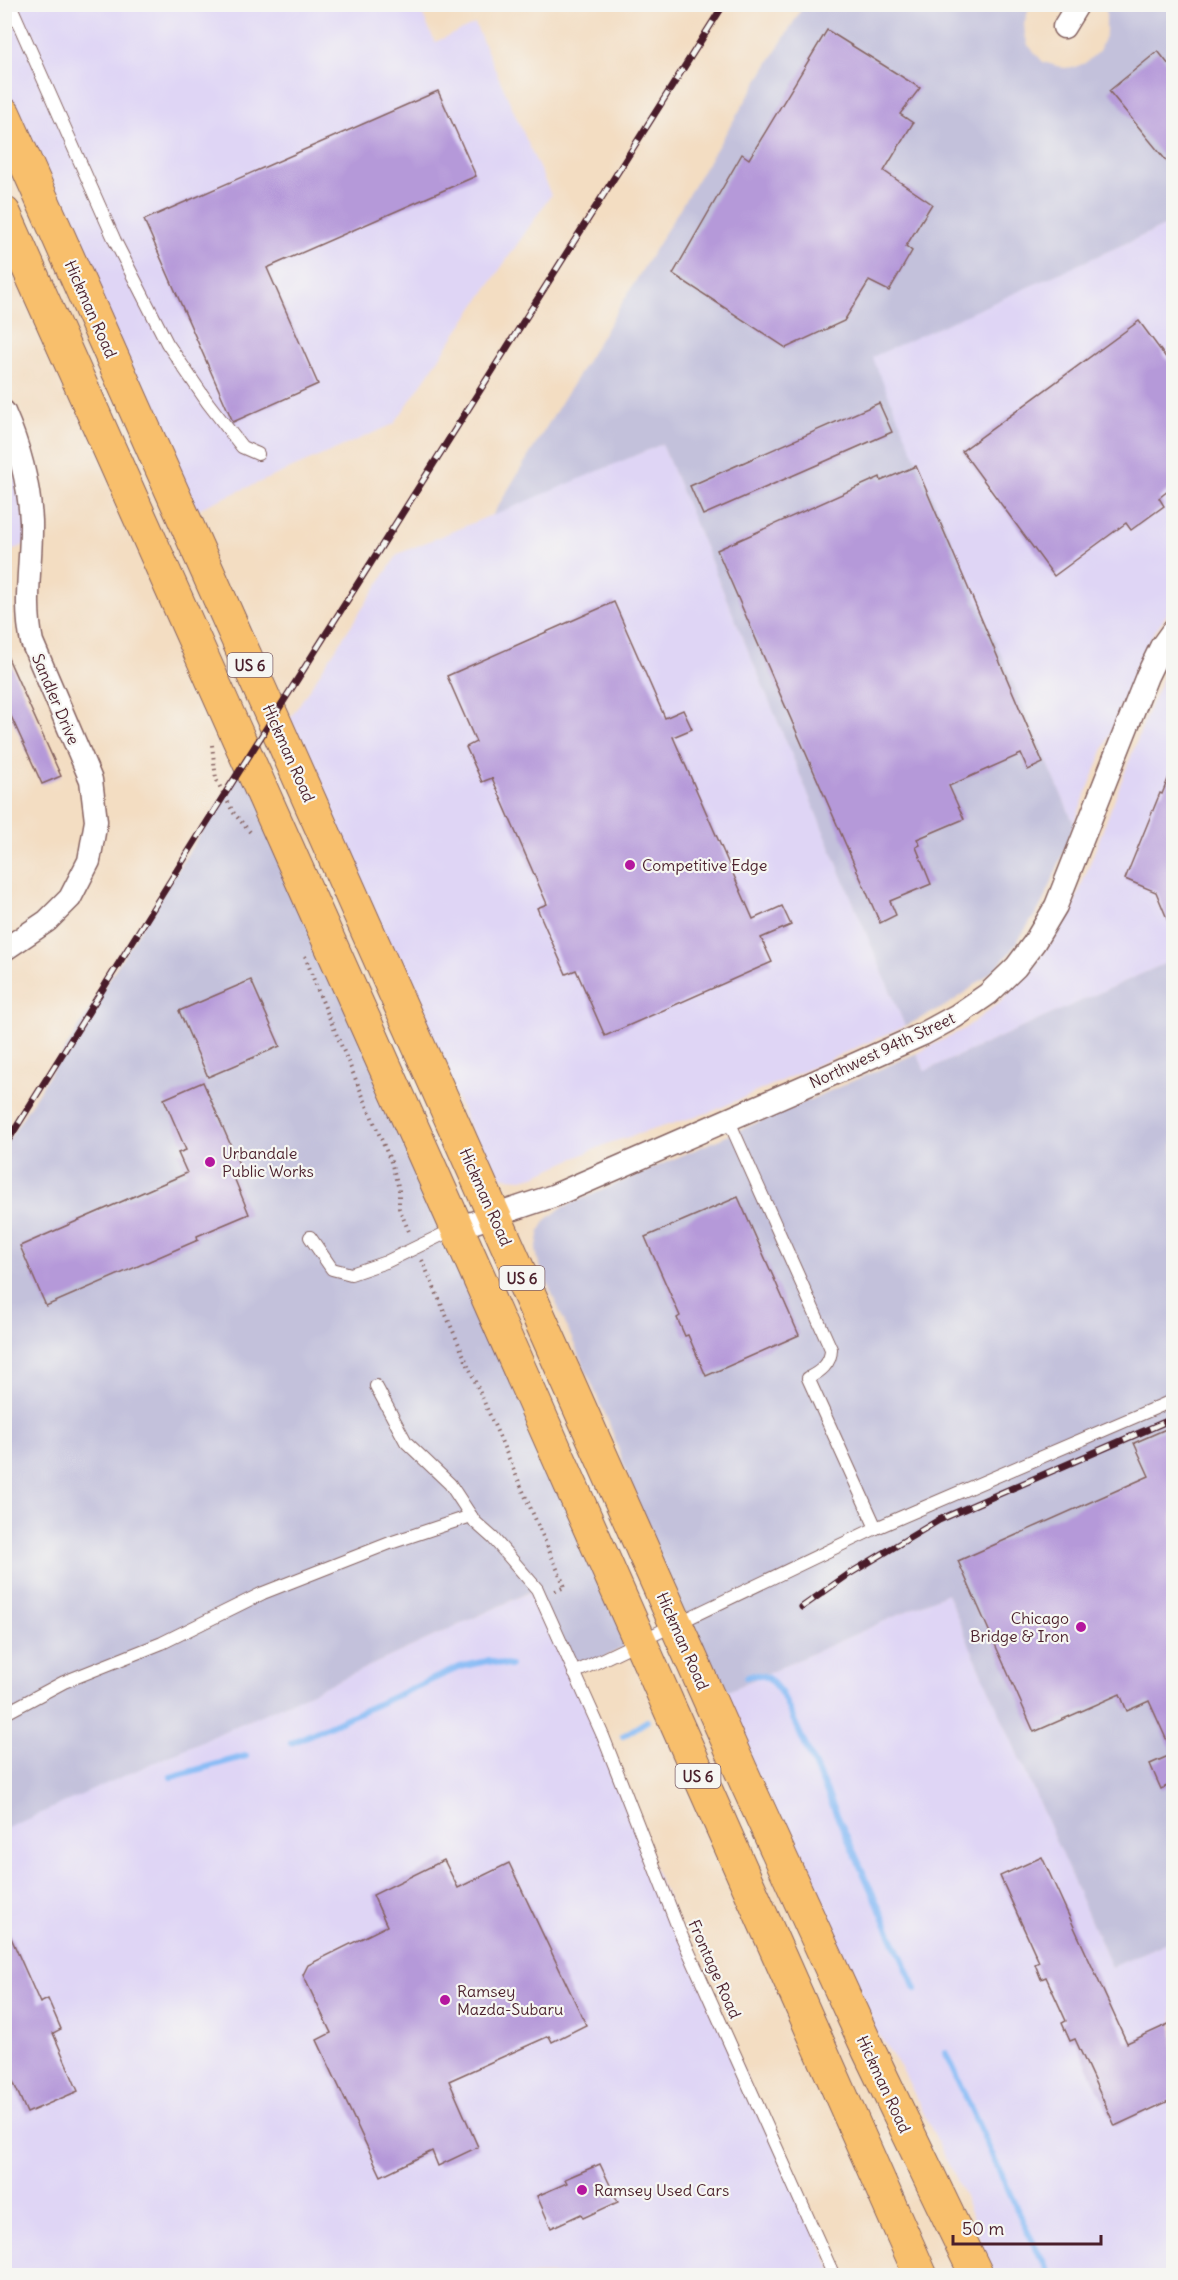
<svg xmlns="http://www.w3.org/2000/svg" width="1178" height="2280" font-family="Delius,sans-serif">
	<rect width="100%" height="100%" fill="#f6f6f2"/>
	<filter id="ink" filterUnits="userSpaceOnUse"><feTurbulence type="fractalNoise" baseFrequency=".0167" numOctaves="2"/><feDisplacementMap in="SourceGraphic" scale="12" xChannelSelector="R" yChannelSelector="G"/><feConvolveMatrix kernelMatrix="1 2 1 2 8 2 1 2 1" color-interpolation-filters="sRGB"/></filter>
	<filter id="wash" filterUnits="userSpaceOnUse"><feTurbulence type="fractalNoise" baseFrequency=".008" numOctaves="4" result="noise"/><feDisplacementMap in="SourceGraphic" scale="24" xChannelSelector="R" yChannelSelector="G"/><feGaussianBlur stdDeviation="1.35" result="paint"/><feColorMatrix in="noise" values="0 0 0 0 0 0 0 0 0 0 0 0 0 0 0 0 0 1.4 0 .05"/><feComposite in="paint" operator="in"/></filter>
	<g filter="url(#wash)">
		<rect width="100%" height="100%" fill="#f3ddc2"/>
		<!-- built -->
		<g fill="#dfd5f5">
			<polygon points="4,5 418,5 435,42 475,24 551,195 394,424 193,511 5,87"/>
			<polygon points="1173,222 1173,606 1153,634 1140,658 1074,824 871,357"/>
			<polygon points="4,412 30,542 5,554 4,554"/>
			<polygon points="662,444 905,1026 711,1112 609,1143 534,1176 522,1179 509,1178 496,1173 487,1166 287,723 398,554"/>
			<polygon points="1173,655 1173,960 925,1071 917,1053 964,1029 1001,1001 1027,975 1062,926 1074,905 1149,709"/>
			<polygon points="537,1589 652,1864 834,2275 5,2275 4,1829 350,1675"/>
			<polygon points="947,1593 1111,1967 1173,1939 1173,2275 993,2275 964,2196 903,2071 865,2015 719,1695"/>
		</g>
		<!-- industrial -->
		<g fill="#c3c1db">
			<polygon points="804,5 1030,5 1024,24 1025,35 1028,45 1043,62 1064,68 1075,67 1085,63 1099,51 1106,33 1106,5 1173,5 1173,222 872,357 1074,824 1049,889 1039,909 1010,952 996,968 962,995 944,1007 905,1026 662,444 492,516"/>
			<polygon points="247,759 638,1640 574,1673 536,1589 350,1675 5,1829 4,1147"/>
			<polygon points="1173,960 1173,1939 1111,1967 947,1593 719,1695 652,1544 609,1423 539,1264 536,1251 540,1230 546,1220 561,1208 917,1053 925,1071"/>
		</g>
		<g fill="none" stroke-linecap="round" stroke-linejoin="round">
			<!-- stream -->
			<g stroke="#87bbf5" stroke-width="6">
				<path d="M746,1677c20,-6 24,2 36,17l134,295"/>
				<polyline points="623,1736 647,1721"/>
				<polyline points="291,1743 460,1667 487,1661 510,1666"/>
				<polyline points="171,1777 246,1756"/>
				<polyline points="945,2052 1027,2231 1051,2276"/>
			</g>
		</g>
		<g id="blocks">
			<!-- building -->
			<g fill="#b599d9">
				<polygon points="827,30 920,88 900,114 913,123 884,171 932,204 906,246 912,251 889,291 869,281 844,321 786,348 673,274 742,154 749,159"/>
				<polygon points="1158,51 1173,70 1173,169 1109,91"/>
				<polygon points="438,91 476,176 267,268 318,384 233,422 144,220"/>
				<polygon points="1139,321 1173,367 1173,487 1159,498 1164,506 1131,530 1126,523 1054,576 962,451"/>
				<polygon points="879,403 892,432 703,515 690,486"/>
				<polygon points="916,466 1043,763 1028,770 1021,754 949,786 964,819 917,839 920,845 916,847 931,884 890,901 896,915 880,923 717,550 880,477 881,481"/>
				<polygon points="614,602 665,718 683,710 692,729 673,737 753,919 782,906 791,925 761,938 772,962 605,1036 576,970 566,974 537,908 547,904 492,778 482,782 466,747 476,742 447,676"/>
				<polygon points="4,649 61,776 42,784 4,701"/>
				<polygon points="1173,767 1173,933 1156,892 1125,879 1160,793 1162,794"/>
				<polygon points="251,980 280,1046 208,1077 179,1011"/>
				<polygon points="203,1082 242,1171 233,1175 249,1214 197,1236 198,1240 46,1306 20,1246 187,1173 178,1153 186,1150 164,1099"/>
				<polygon points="738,1197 799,1335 706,1376 688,1335 685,1336 677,1318 680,1316 645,1237"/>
				<polygon points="1173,1426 1173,1783 1161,1789 1150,1764 1173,1754 1149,1701 1127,1711 1120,1694 1034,1732 958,1561 1149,1476 1134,1443"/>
				<polygon points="1042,1857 1127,2043 1173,2022 1173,2099 1115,2126 1075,2039 1070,2041 1062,2023 1066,2021 1046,1977 1041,1979 1035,1964 1039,1962 1000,1876"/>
				<polygon points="444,1860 458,1888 509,1863 586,2025 552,2042 549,2036 449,2081 478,2147 438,2166 432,2151 381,2176 317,2040 331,2033 303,1975 308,1965 387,1926 373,1895"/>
				<polygon points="4,1922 40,2003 48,1999 61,2029 53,2033 78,2091 27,2113 4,2061"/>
				<polygon points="600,2164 618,2202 583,2218 581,2214 551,2228 537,2196 567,2183 565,2179"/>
			</g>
		</g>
	</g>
	<g filter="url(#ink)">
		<use href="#blocks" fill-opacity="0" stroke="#856260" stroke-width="1.5"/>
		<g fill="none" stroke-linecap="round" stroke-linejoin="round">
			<defs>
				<g id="lane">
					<polyline points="10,4 115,241 167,343 208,403 242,447 258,454"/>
					<polyline points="310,1237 332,1269 351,1274 386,1262 456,1228"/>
					<polyline points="376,1386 406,1442 450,1484 475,1522 493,1538 537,1589 603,1736 679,1930 834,2276"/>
					<polyline points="876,1528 1174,1400"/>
					<path d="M574,1673l302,-145 -68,-150c12,-6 23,-14 23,-29l-103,-230"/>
					<polyline points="4,1714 64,1682 162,1643 263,1593 390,1543 471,1516"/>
				</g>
				<g id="street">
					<polyline points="1064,27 1078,4"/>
					<path d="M4,412c15,34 25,72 27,109 1,41 -8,80 1,121l59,138 5,41 -7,40 -19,37 -23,23 -43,29"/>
					<polyline points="457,1228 553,1196 858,1063 923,1034 956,1016 988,994 1016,967 1034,943 1056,906 1147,676 1161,647 1174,629"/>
				</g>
				<g id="primary">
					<polyline points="4,114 747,1784 869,2051 977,2276"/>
					<polyline points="4,213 457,1228 921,2276"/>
				</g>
			</defs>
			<!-- lane casing -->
			<use href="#lane" stroke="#856260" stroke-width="14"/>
			<!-- street casing -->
			<use href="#street" stroke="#856260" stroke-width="25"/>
			<!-- primary casing -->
			<use href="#primary" stroke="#856260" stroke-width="35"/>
			<!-- path -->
			<g stroke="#856260" stroke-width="4" stroke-dasharray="1.5 4.5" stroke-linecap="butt">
				<polyline points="212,745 216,779 233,812 250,832"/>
				<polyline points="305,956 318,991 391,1162 399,1189 399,1208 410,1234"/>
				<polyline points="422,1260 565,1587 553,1592"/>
			</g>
			<!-- lane -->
			<use href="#lane" stroke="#fff" stroke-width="12"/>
			<!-- street -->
			<use href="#street" stroke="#fff" stroke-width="22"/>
			<!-- primary -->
			<use href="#primary" stroke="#f8bf6c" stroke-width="33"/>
			<defs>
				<g id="rail">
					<polyline points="4,1147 204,827 724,4"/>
					<polyline points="802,1607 849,1574 939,1520 1174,1418"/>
				</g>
			</defs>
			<!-- rail casing -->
			<use href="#rail" stroke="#4a1f2b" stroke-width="7"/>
			<!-- rail -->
			<use href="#rail" stroke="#f6f6f2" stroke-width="4.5" stroke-dasharray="14" stroke-linecap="butt"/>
		</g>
	</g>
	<!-- markers -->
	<g fill="#b5179e" stroke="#f6f6f2" stroke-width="2">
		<circle cx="630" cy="865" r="6"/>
		<circle cx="210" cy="1162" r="6"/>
		<circle cx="1081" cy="1627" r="6"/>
		<circle cx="445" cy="2000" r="6"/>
		<circle cx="582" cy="2190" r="6"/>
	</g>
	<g text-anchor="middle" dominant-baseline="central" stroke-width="4.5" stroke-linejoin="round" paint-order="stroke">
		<!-- shield labels -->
		<g fill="#f6f6f2" stroke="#7e6067" stroke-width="1.5">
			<rect x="227.5" y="653" width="45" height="24" rx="4.5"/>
			<rect x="499.5" y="1266" width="45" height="24" rx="4.5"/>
			<rect x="675.5" y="1764" width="45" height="24" rx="4.5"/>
		</g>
		<g font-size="15" font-weight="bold" fill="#4a1f2b">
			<text x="250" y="665">US 6</text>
			<text x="522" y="1278">US 6</text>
			<text x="698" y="1776">US 6</text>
		</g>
		<!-- street labels -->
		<g font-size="16" fill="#4a1f2b" stroke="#f6f6f2">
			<text transform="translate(91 309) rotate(66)">Hickman Road</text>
			<text transform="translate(56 699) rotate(67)">Sandler Drive</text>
			<text transform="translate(289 753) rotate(66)">Hickman Road</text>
			<text transform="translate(882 1050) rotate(-25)">Northwest 94th Street</text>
			<text transform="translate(486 1197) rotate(66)">Hickman Road</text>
			<text transform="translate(683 1641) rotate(66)">Hickman Road</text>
			<text transform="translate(715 1969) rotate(66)">Frontage Road</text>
			<text transform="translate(884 2084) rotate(65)">Hickman Road</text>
		</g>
		<!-- poi labels -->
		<g font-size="16" fill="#4a1f2b" stroke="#f6f6f2" text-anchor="start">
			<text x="642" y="865">Competitive Edge</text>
			<text x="222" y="1153">Urbandale<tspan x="222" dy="18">Public Works</tspan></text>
			<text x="1069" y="1618" text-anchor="end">Chicago<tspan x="1069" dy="18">Bridge &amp; Iron</tspan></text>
			<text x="457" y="1991">Ramsey<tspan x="457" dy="18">Mazda-Subaru</tspan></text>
			<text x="594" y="2190">Ramsey Used Cars</text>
		</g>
	</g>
	<!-- margin -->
	<rect width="1178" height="2280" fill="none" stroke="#f6f6f2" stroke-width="24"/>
	<!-- scale -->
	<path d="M953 2235v9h148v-9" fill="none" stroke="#4a1f2b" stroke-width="3"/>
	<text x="962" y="2235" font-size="18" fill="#4a1f2b" stroke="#f6f6f2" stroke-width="4.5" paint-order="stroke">50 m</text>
</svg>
